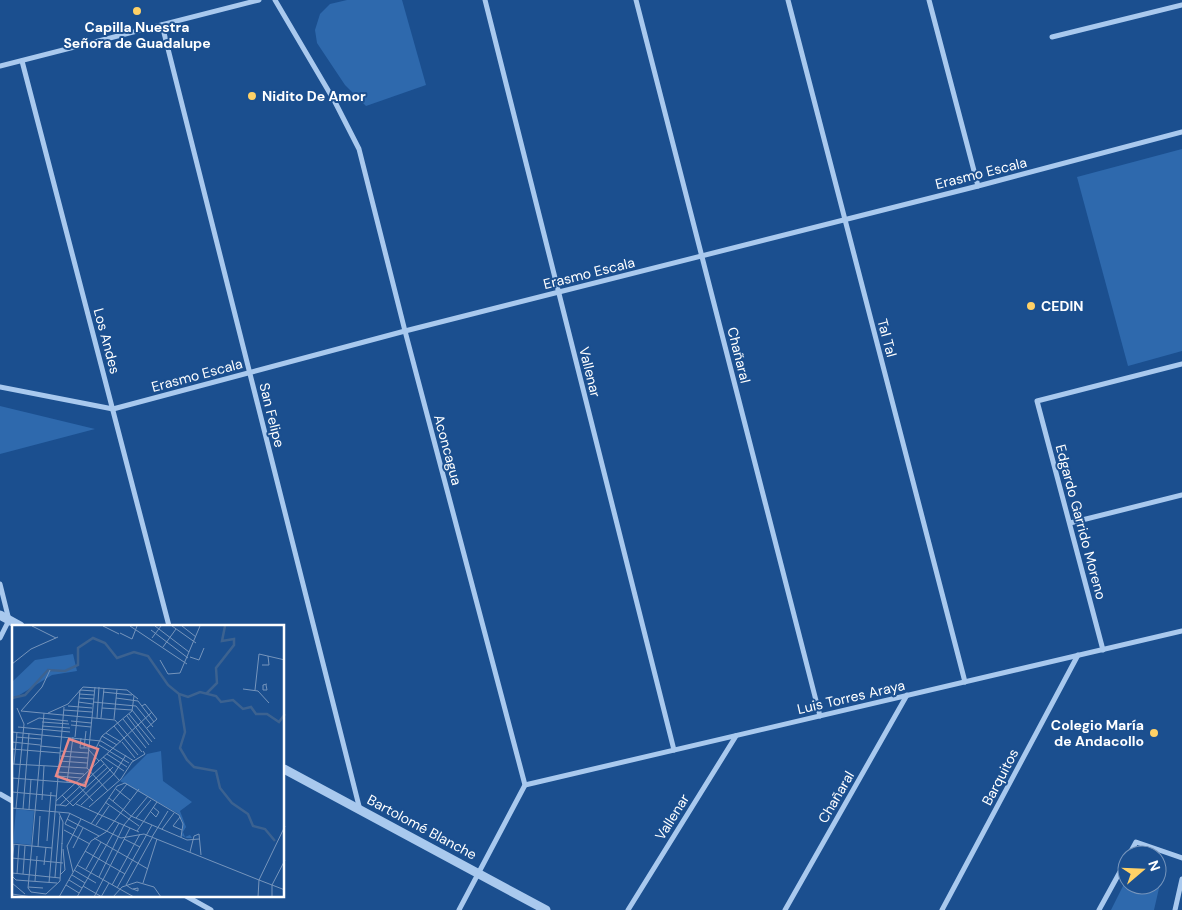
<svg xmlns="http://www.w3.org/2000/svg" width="1182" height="910" font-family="'DM Sans',sans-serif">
	<rect width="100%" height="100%" fill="#1b4f8f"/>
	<!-- green -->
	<g fill="#2e69ad">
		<polygon points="347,0 402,0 426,85 366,106 345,85 317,43 315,30 320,14 330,4"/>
		<polygon points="1182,149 1182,351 1128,366 1077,177"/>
		<polygon points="0,406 95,429 0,454"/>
		<polygon points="1157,859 1165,862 1154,910 1111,910 1127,878 1127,885 1157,885"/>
	</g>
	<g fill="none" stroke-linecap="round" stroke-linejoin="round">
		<!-- minor -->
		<g stroke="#a9c9ee" stroke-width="5">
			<polyline points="275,0 335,102 359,149 405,331 525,785 459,910"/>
			<polyline points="485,0 674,750"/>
			<polyline points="636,0 820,716"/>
			<polyline points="788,0 965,682"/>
			<polyline points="929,0 978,186"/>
			<polyline points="162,25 360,810"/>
			<polyline points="1052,37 1182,5"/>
			<polyline points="22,61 169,626"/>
			<polyline points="0,66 259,0"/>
			<polyline points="0,387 113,409 405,331 978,186 1182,132"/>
			<polyline points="1070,523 1182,495"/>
			<polyline points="0,584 9,620 0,638"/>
			<polyline points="1103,650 1037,401 1182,364"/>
			<polyline points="525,785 1182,631"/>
			<polyline points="0,794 14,802"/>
			<polyline points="1129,855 1136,842 1182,858"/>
			<polyline points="186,896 211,910"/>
			<polyline points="628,910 736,736"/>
			<polyline points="785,910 907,695"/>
			<polyline points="942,910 1078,655"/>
			<polyline points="1099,910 1127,859"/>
			<polyline points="1175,910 1182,879"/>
		</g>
		<!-- tertiary -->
		<g stroke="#a9c9ee" stroke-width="9">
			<polyline points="0,615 20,626"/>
			<polyline points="284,769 546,910"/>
		</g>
	</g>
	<!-- markers -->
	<g fill="#ffd166" stroke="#1b4f8f" stroke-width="2">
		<circle cx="137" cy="11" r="5"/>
		<circle cx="252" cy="96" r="5"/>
		<circle cx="1031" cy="306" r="5"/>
		<circle cx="1154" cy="733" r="5"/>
	</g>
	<g text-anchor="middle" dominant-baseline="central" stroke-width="4" stroke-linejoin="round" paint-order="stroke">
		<!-- poi labels -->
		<g font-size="14" font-weight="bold" fill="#fff" stroke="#1b4f8f" text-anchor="start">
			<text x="137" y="27" text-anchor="middle">Capilla Nuestra<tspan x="137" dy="16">Señora de Guadalupe</tspan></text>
			<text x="262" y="96">Nidito De Amor</text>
			<text x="1041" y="306">CEDIN</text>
			<text x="1144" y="725" text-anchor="end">Colegio María<tspan x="1144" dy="16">de Andacollo</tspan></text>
		</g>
		<!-- street labels -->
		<g font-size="14" fill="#fff" stroke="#1b4f8f">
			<text transform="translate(981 173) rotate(-14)">Erasmo Escala</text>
			<text transform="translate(589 273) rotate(-14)">Erasmo Escala</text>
			<text transform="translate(887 338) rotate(75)">Tal Tal</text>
			<text transform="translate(107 341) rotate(75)">Los Andes</text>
			<text transform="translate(739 355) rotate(76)">Chañaral</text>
			<text transform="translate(590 372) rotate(76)">Vallenar</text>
			<text transform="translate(197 375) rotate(-15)">Erasmo Escala</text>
			<text transform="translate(272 415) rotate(76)">San Felipe</text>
			<text transform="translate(448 450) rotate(75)">Aconcagua</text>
			<text transform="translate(1081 522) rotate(75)">Edgardo Garrido Moreno</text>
			<text transform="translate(851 697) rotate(-13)">Luis Torres Araya</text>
			<text transform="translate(1000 777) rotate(-62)">Barquitos</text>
			<text transform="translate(836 797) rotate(-60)">Chañaral</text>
			<text transform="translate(672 817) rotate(-58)">Vallenar</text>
			<text transform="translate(422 827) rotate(28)">Bartolomé Blanche</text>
		</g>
	</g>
	<!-- overview -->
	<g transform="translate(12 625)">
		<rect width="272" height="272" fill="#1b4f8f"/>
		<path d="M61,29l4,17 -25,4 -39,24 -1,-17 23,-22zM149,126l2,30 29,21 -12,9 6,16 -3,5 2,5 5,-2 2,3h-5l-5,-2 1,-13 -4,-9 -59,-33 27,-27zM4,184l18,2 -3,34 -18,-2z" fill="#2e69ad"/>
		<path fill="none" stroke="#3c6290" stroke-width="2.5" d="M167,69l6,38 -5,16 7,12 7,7 22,4 4,17 12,15 16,11 5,12 12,3 10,12M194,69l11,-11 -1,-15 18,-23v-6l-12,2 3,-15M0,73l13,-3 23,-25 17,1 13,-6v-17l15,-10 12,5 12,15 17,-6 14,4 20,29 11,9 9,3 12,-5 16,4 5,6 12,-2 10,9 8,-2 5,7h11l12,8 6,-8"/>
		<path fill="none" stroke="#7695bc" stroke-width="1" d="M20,1l24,12M91,1l16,8M118,1l57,38M143,1l34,26M160,1l24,17M170,1l14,11M139,5l37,28M108,8l12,6 5,-13M140,13l9,-12M151,22l13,-18M178,32l9,3 5,-12M148,35l8,14 12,-1 20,-47M0,39l19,-15 27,-12M250,40h7l-1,-9M38,45l-8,17 -21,24 94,9 27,32M254,60l1,5h-4v-5l4,-1M231,64l15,2 11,12M243,65l4,-36 26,6M91,67l29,3M67,69l15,1M67,73l15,1M104,73l22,3 16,21M66,77l15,2M81,77l43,4 17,21M56,81l24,2M130,81l3,-2 12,15 -10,9M90,83l30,2 23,29M52,85l28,2M32,88l-16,175 3,4 15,2 14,-13 2,-38M36,88l20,-9 15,-17 44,3 11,9M117,89l23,28M115,91l22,29M85,93l2,-31M89,93l3,-30M102,94l3,-30M111,94l23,29M59,96l20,2M30,97l27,2M15,99l12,-6 29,3M59,100l20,2M30,101l28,2M102,101l24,29M6,102l52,5M0,107l89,9 33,20M94,108l15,9M90,111l15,9M4,112l25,2M63,112l5,-47 14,1M69,113l-1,10h9M0,117l28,3M110,117l13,16M87,120l30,18M28,121l20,2M72,123l2,-17M84,123l6,-12 30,-25 2,-15M0,124l48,4M76,124l11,12M48,126l28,2M95,129l20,13M48,131l28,2M91,132l21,14M89,135l18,20M47,136l28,2M0,139l75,4 21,23M2,139l3,-32M75,143l8,-81M46,147l26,2M46,151l23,2M0,153l64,5 17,18M55,157l6,-45M104,164l14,11M0,167l44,4M50,170l11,11 40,-39M97,173l22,18 56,24 12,-1M30,175l2,-34M44,176l96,-89M101,176l14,-17M93,177l34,24M64,179l63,28M44,180h4l44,-41M48,180l6,1 42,-39M69,180l33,-31 12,-19M77,182l32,-28 11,-17 13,-8 -2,-3M0,183l57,5 52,25 23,-4 115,46M4,183l8,-84 -7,-16M11,184l6,-76M17,184l2,-30M138,186l6,6 3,-5 -6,-5M47,188l4,9 -1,22M58,188l-5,11 10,5M168,192l-7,9 9,4M124,193l15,-18M55,194l32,17M79,199l26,-38 8,-3 54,32 4,9 -2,13M84,200l13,-19M112,200l24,-29M150,204l12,-16M52,205l26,14M125,206l20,-29M140,212l16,-26M82,213l54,31M112,214l16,8M35,216l4,-49M0,219l40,4M26,222l2,-31M61,223l10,-20M73,226l40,23M178,227l4,-16 5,-2 2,21M0,233l51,5M0,239l2,-20M32,240l2,-18M65,240l57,32M74,244l15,-27M62,245l22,13M61,247l-6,-26 14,-27M0,248l48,5M5,249l2,-29M11,249l2,-28M48,250l5,-5 -2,-21M60,250l13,8M0,251l4,4 41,3M43,252l5,-61M87,252l25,-52M57,255l13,8M247,255l26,10M23,256l2,-25M0,258l13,11M37,258l15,-176M131,258l14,-44M54,260l13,8M100,260l28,-51M114,260l26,-47M114,260l6,4h1l5,-1v3l-5,-2M71,261l19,11M16,262l15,1M105,263l35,-63M0,269l20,3M47,272l32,-56 15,-9 33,-43M65,272l42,-74M82,272l36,-69M89,272l8,-14M101,272l9,-10 15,-5 17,5 7,10M246,272l1,-17 26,-54M260,272v-12l13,-25"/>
		<path fill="#e88989" fill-opacity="0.15" stroke="#e88989" stroke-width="2.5" d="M57,114l29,10 -13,37 -29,-10z"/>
		<rect width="272" height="272" fill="none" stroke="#fff" stroke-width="2.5"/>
	</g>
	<!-- north arrow -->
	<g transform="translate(1142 870) rotate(71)"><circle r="24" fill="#1b4f8f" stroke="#7695bc"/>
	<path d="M0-4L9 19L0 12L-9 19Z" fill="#ffd166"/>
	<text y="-8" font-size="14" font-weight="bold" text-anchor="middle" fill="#ffffff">N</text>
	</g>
</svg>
